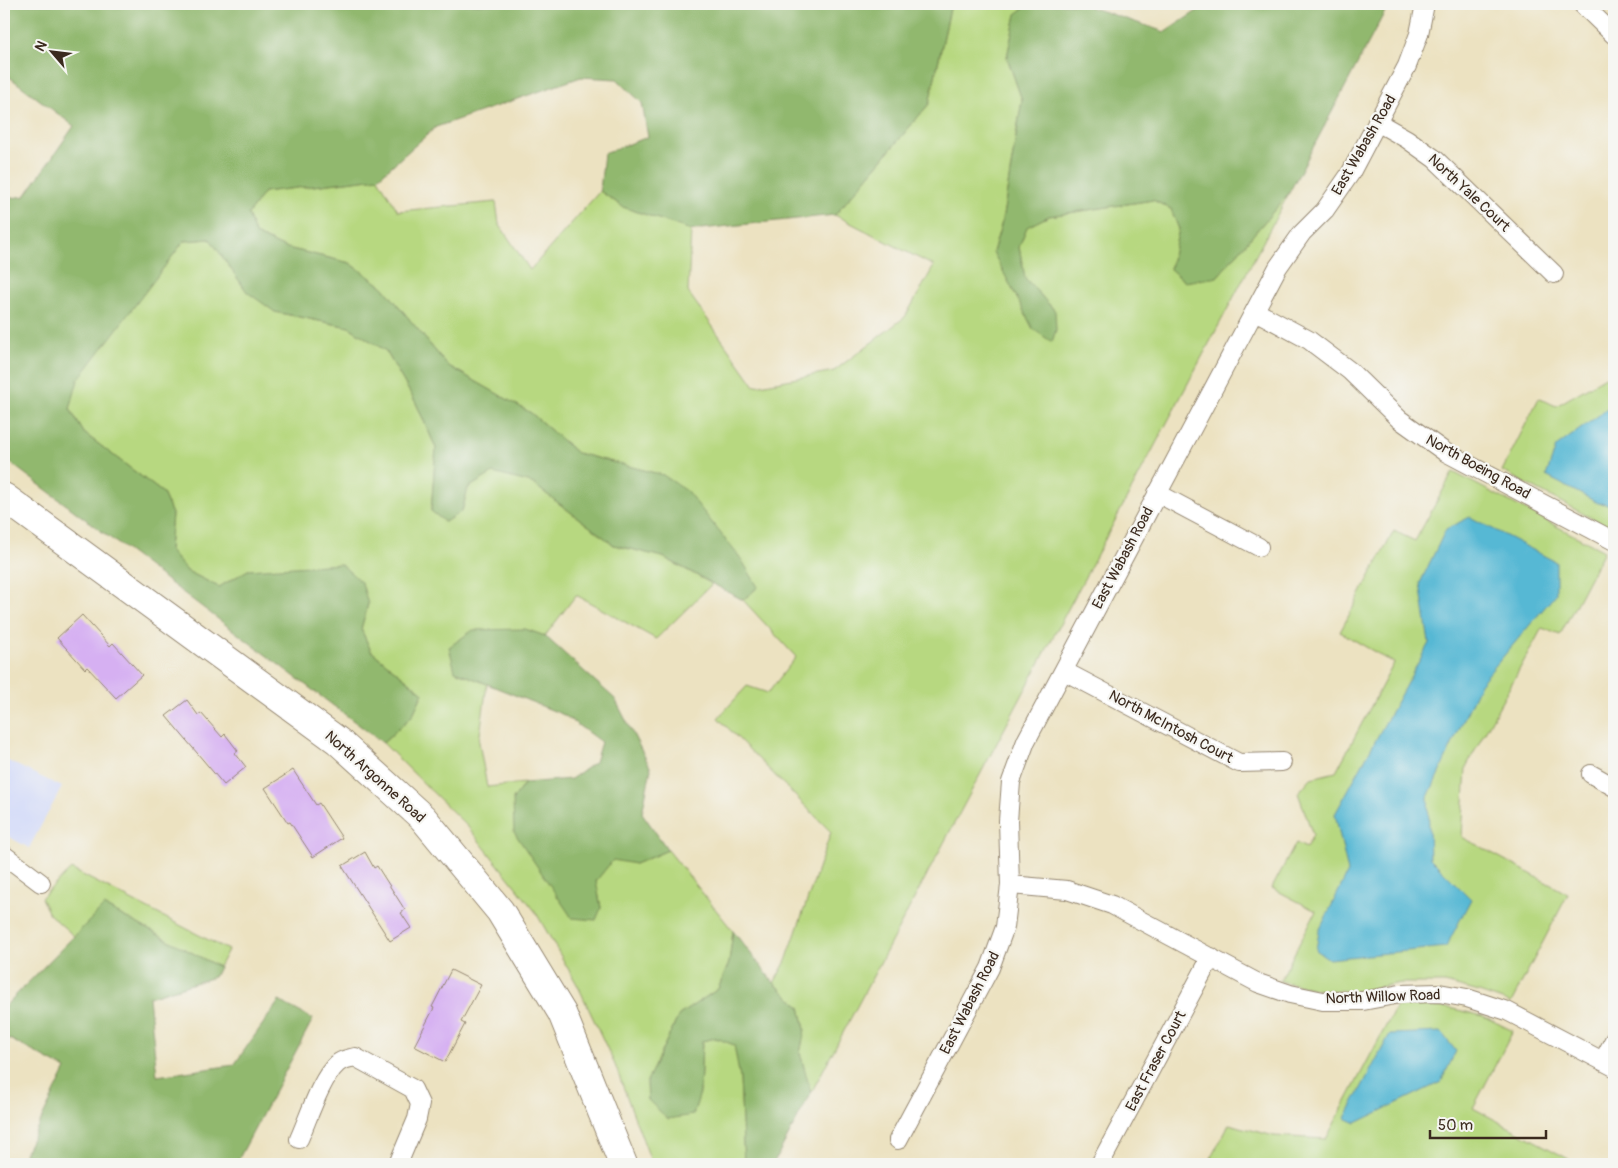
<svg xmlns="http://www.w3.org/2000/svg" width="1618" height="1168" font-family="Pangolin,sans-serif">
	<rect width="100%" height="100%" fill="#f6f6f2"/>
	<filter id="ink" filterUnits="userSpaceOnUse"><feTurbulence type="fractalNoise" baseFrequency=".02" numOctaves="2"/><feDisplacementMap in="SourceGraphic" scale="10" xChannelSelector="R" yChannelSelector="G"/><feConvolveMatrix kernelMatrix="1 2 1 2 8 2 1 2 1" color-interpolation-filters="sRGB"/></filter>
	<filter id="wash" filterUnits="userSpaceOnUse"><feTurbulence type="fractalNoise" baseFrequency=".0096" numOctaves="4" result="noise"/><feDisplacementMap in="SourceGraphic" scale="20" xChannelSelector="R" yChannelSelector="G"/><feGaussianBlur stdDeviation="1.12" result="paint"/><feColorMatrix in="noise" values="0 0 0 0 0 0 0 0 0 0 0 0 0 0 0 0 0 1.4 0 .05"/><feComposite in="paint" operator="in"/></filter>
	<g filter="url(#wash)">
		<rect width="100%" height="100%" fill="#ece2c1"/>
		<!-- built -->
		<polygon fill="#d1d9f9" points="4,759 62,787 29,848 4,834"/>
		<!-- green -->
		<g fill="#b7d880" stroke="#79814f">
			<polygon points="951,4 1030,4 1016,15 1007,57 1022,100 1002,222 993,252 1055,311 1025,278 1019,247 1027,226 1049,216 1153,200 1171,209 1179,229 1170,269 1217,277 1289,193 811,1093 800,1053 805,1029 800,1007 774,983 786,961 831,832 718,718 747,686 768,693 796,657 743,600 758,587 663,475 577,453 531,413 447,365 383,287 350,263 283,247 255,234 248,214 264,192 378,178 398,211 496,202 499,224 530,270 600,191 623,207 691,230 688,292 755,386 834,371 905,317 934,266 835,215 929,104"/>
			<polygon points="211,239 247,291 275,312 349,327 386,351 416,403 436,448 431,511 462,511 468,488 493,472 532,483 614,545 663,557 712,584 656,639 576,595 545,636 525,629 455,671 487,684 479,742 487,787 525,783 513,799 601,908 596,881 613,859 635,864 668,850 733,931 729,963 718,989 679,1015 647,1081 648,1100 700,1093 702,1041 716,1038 735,1045 740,1078 744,1164 652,1164 615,1065 578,986 535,911 468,827 383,743 412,716 423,693 371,651 361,629 368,604 248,570 219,587 187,571 169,550 172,514 163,493 84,433 70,409 77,380 184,241"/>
			<polygon points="1614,372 1614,530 1502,471 1539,398 1556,406"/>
			<polygon points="1453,472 1604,551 1560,635 1542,628 1466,767 1462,837 1568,894 1511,1003 1479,992 1445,983 1401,983 1357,991 1319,990 1280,981 1316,911 1272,888 1296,843 1306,848 1313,835 1298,793 1311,778 1336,772 1394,663 1340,632 1394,531 1415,541"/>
			<polygon points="71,869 228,950 219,967 104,906 74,936 49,914 41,898"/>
			<polygon points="1419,1005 1449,1008 1483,1016 1513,1031 1473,1108 1578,1164 1208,1164 1229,1124 1274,1136 1326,1139 1396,1007"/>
		</g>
		<!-- forest -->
		<g fill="#91b86e" stroke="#667146">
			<polygon points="4,4 951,4 929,104 835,215 691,230 623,207 600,191 604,153 648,137 642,103 617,79 581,77 436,127 378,178 264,192 248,214 255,234 283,247 350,263 383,287 447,365 531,413 577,453 663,475 687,491 741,559 758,587 743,600 663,557 614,545 532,483 493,473 468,488 462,511 445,522 431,511 436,448 416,403 386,351 349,327 275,312 247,292 210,239 184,241 78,380 70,409 84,433 163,493 172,514 169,550 187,571 219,587 248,570 341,564 362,583 368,604 361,629 371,651 423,693 412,716 383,743 4,458 4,199 25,196 74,126 4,73"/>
			<polygon points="1030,4 1083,4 1090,7 1165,32 1203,7 1204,4 1389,4 1289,193 1217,277 1185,282 1170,269 1179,229 1171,209 1153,200 1049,216 1027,227 1019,247 1025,278 1055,311 1056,330 1052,342 1033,329 993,252 1002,222 1022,100 1007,57 1016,14"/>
			<polygon points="525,629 545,636 615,699 651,769 642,813 668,850 635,864 613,860 596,881 601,908 596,920 572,918 514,832 513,799 525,783 571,779 595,762 601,742 564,715 455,671 449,647 473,630"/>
			<polygon points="104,906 219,967 214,977 149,997 157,1076 234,1065 279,1001 313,1019 236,1164 20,1163 66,1069 4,1036 4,1007"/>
			<polygon points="733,931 774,983 800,1007 805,1029 800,1053 811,1093 773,1164 744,1164 740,1078 734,1045 716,1038 702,1041 700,1093 693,1115 668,1119 648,1100 647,1081 679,1015 718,989 729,963"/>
		</g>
		<!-- water -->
		<g fill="#56b8d4" stroke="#487179">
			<polygon points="1614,404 1614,505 1598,503 1546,476 1556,447"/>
			<polygon points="1470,517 1556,562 1556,594 1480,684 1428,797 1430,858 1471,899 1446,947 1329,959 1316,950 1319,931 1348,872 1335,814 1429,643 1420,583 1446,529"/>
			<polygon points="1441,1032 1456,1051 1441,1082 1356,1123 1345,1118 1390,1034"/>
		</g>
		<g id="blocks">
			<!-- building -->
			<g fill="#d6b0f2">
				<polygon points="82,615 110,646 113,643 142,675 116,698 87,667 85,669 57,638"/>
				<polygon points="187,700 198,715 201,713 222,737 225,734 238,751 235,753 246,767 224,785 166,716"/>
				<polygon points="293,770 316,805 319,803 342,838 313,857 290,822 288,823 265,788"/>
				<polygon points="365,852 374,868 377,866 405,910 401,913 411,928 390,941 342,866"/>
				<polygon points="451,970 481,985 461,1022 465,1024 445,1062 414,1046 434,1008 432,1007"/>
			</g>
		</g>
	</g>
	<g filter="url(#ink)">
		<use href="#blocks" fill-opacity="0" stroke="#948670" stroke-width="1"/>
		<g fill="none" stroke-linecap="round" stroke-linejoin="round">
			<defs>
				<g id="street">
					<polyline points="1582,4 1614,35"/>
					<polyline points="1377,122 1407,139 1435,159 1554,274"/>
					<polyline points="1255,311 1309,340 1350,371 1399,419 1445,452 1614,541"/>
					<polyline points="1157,493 1259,547"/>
					<polyline points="1064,671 1239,763 1282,762"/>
					<polyline points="1591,774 1614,787"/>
					<polyline points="4,855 41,883"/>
					<polyline points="1010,885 1067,890 1112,905 1258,983 1290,994 1323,1001 1363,1001 1400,994 1439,993 1467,998 1507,1011 1614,1067"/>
					<polyline points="1603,1061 1614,1040"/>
					<path d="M299,1139c9,-20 22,-61 38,-75 5,-5 11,-5 18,-7l58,32 7,15 -3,15 -19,45"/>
					<polyline points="898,1140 990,968 1005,927 1010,885 1008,821 1011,782 1026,741 1278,267 1302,233 1325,210 1350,174 1407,66 1419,34 1425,4"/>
					<polyline points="1100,1164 1211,957"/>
				</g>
				<polyline id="primary" points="4,497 338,741 423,818 500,911 562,1013 623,1164"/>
			</defs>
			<!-- street casing -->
			<use href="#street" stroke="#948670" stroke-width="20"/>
			<!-- primary casing -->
			<use href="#primary" stroke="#948670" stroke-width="30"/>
			<!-- street -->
			<use href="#street" stroke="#fff" stroke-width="18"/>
			<!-- primary -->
			<use href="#primary" stroke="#fff" stroke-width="28"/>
		</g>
	</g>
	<g text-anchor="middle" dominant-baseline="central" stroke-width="4.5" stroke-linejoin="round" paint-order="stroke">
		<!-- street labels -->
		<g font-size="15" fill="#3b2a1e" stroke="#f6f6f2">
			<text transform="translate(1364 145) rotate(-60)">East Wabash Road</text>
			<text transform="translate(1469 193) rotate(43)">North Yale Court</text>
			<text transform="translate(1478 467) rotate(29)">North Boeing Road</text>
			<text transform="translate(1123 558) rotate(-62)">East Wabash Road</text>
			<text transform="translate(1171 727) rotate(28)">North McIntosh Court</text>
			<text transform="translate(375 777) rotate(42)">North Argonne Road</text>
			<text transform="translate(1383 997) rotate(-2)">North Willow Road</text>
			<text transform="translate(970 1003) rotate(-63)">East Wabash Road</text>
			<text transform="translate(1156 1061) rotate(-62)">East Fraser Court</text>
		</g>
	</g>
	<!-- margin -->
	<rect width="1618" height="1168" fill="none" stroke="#f6f6f2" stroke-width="20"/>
	<!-- north arrow -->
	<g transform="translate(52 52) rotate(298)" stroke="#f6f6f2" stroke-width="4" paint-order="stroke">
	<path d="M0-4L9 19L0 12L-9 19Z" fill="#3b2a1e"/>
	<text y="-8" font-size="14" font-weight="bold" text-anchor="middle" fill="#3b2a1e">N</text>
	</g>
	<!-- scale -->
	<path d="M1430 1130v8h116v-8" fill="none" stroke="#3b2a1e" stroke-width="2.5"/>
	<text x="1438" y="1130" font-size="15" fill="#3b2a1e" stroke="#f6f6f2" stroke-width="4" paint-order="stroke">50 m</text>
</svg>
